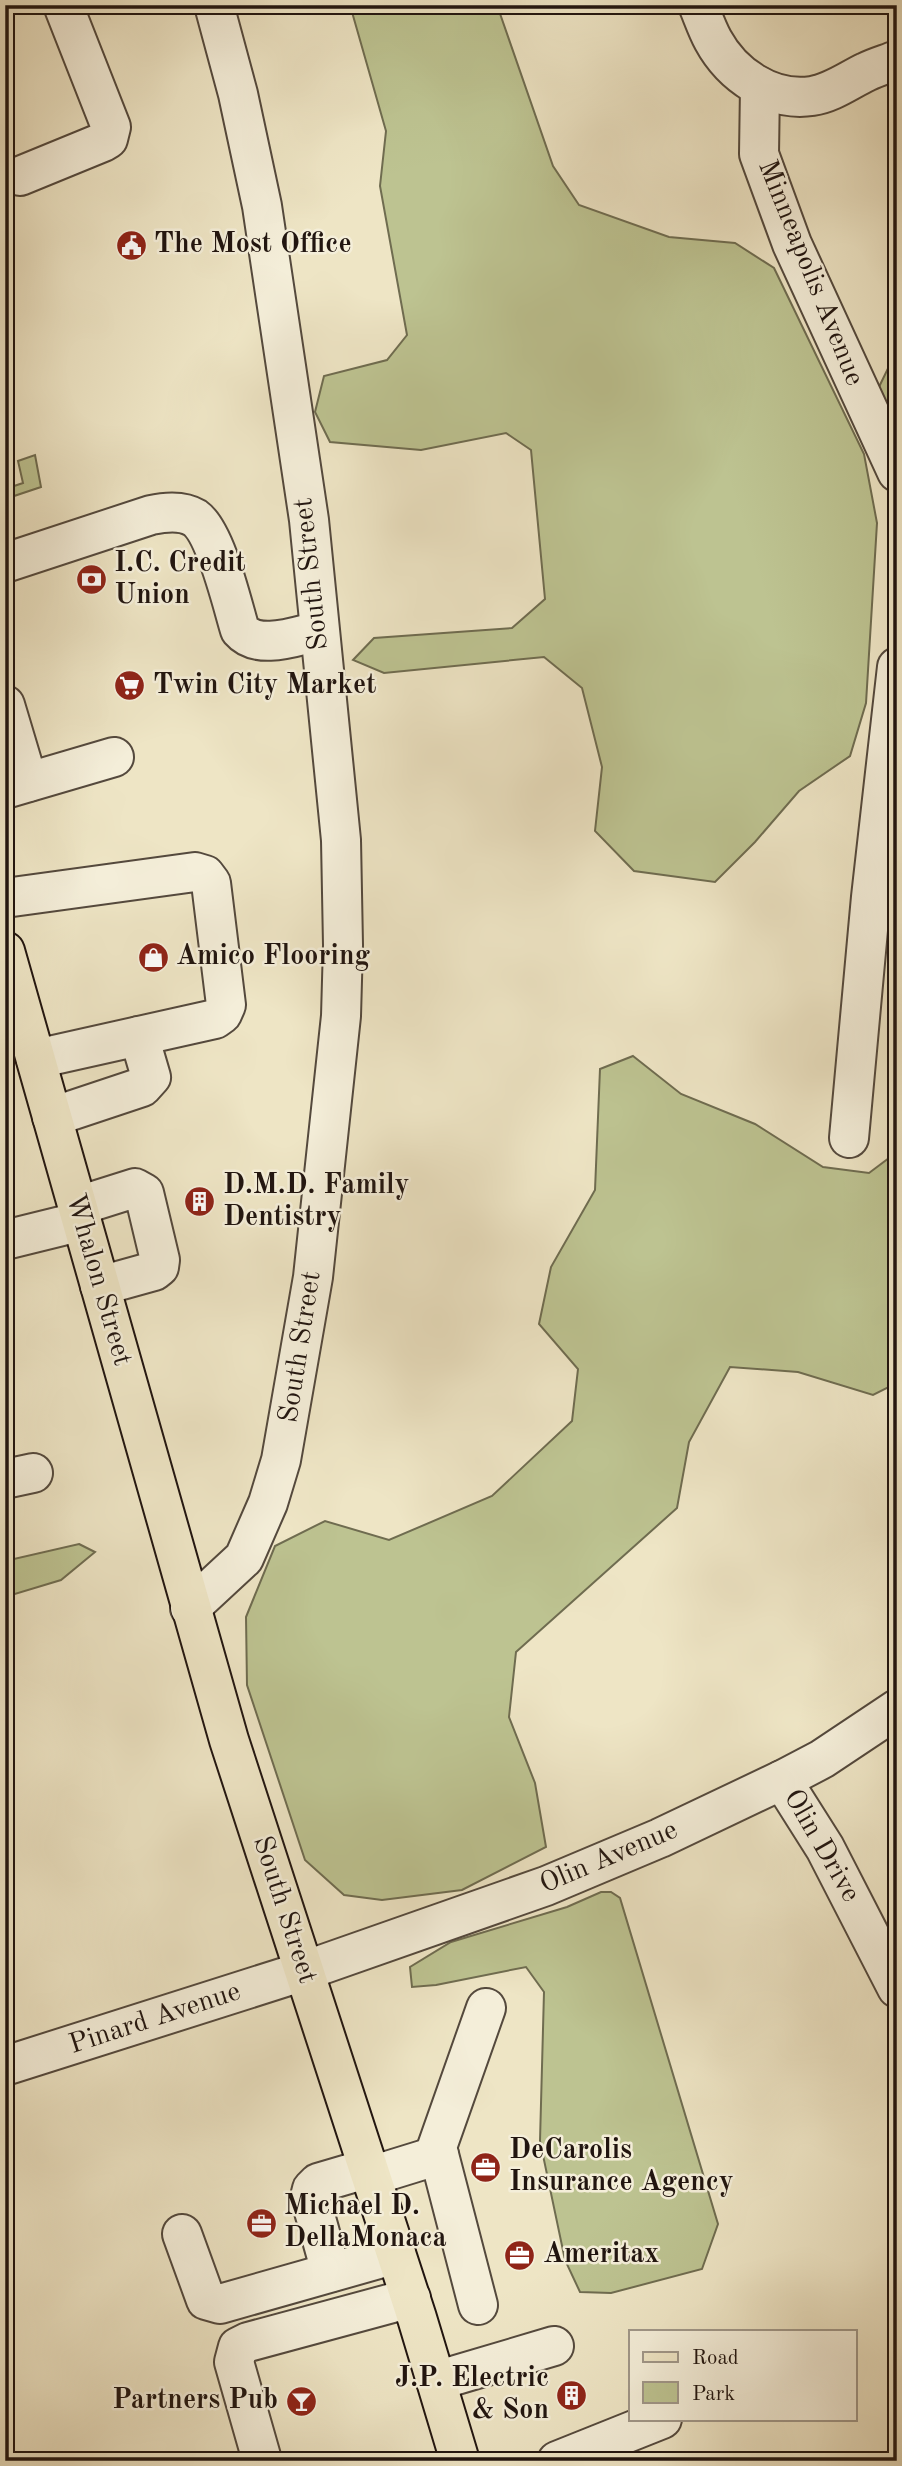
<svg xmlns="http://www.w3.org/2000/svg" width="902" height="2466" font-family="'Old Standard TT',serif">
	<rect width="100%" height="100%" fill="#eee5c5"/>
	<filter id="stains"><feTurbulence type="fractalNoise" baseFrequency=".00286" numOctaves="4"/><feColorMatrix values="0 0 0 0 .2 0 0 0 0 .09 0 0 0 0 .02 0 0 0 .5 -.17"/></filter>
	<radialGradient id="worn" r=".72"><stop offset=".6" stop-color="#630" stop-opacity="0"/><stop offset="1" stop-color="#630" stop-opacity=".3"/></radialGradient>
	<!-- green -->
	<g fill="#bdc391" stroke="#6f6c50" stroke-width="2">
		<polygon points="350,5 497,5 553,166 579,205 669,237 735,243 774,268 864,454 877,523 866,703 850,756 799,791 755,842 715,882 634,871 595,831 602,767 582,688 544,657 384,673 353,660 374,638 512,628 545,599 531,450 506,433 421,450 330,442 315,412 324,376 387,360 407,335 380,186 386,131"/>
		<polygon points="897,350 897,433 876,393"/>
		<polygon points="35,455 41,487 5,499 5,489 23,483 18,461"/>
		<polygon points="633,1056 681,1094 755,1124 823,1167 869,1173 897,1152 897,1383 873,1395 798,1372 730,1367 689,1442 677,1508 516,1652 509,1717 535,1783 546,1847 462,1890 382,1900 344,1895 305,1860 247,1685 246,1617 275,1546 325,1521 389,1540 492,1496 572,1421 578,1369 539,1324 551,1267 595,1190 600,1069"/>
		<polygon points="79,1544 95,1552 61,1580 5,1597 5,1561"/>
		<polygon points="601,1892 611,1892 620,1898 718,2224 702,2269 611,2293 580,2292 565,2260 540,2141 544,1992 526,1967 436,1985 412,1987 410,1967 451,1942 567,1907"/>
	</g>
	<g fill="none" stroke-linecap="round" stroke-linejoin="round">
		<defs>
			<g id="minor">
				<path d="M698,5c5,12 9,24 15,35 19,35 58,62 99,56 20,-3 37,-16 54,-24 10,-5 21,-8 31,-12"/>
				<polyline points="760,87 759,154 792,244 897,472"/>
				<polyline points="20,176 103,142 108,139 111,127 63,5"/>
				<path d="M5,563l146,-48c14,-3 31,-5 44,3 21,15 37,86 45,112 18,21 56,6 79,1"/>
				<polyline points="5,705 28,782"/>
				<polyline points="5,789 114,757"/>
				<polyline points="5,898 195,872 205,875 211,883 226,1005 222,1014 215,1019 36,1059"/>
				<polyline points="52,1117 142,1087 151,1077 139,1036"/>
				<polyline points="849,1138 871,897 897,667"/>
				<polyline points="78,1206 135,1188 144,1193 160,1260 159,1267 154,1271 100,1286"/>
				<polyline points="5,1240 82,1221"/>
				<polyline points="5,1479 33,1473"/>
				<polyline points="190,1608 244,1558 268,1503 281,1460 313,1277 341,1016 343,945 341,840 309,520 262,206 238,94 214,5"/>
				<polyline points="782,1780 825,1848 897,1988"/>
				<polyline points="5,2066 304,1971 546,1886 660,1838 782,1780 822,1759 897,1709"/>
				<polyline points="371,2176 439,2155"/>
				<polyline points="182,2234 206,2300 220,2304 396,2254"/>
				<polyline points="331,2272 310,2197 312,2189 318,2183 369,2168"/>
				<polyline points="478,2305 437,2147 486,2008"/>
				<polyline points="436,2381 554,2346"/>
				<polyline points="262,2460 234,2362 238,2347 248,2342 411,2298"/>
				<polyline points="557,2461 662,2419"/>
			</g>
			<polyline id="major" points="5,951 229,1740 417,2318 460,2461"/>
		</defs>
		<!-- minor casing -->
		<use href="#minor" stroke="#54493d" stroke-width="42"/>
		<!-- major casing -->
		<use href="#major" stroke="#211510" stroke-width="42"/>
		<!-- minor -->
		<use href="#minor" stroke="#f4eed9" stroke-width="38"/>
		<!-- major -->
		<use href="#major" stroke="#eee5c5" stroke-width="38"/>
	</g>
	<!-- icons -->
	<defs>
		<symbol id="civic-disc" viewBox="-11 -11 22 22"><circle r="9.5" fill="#8f2418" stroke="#f4eed9"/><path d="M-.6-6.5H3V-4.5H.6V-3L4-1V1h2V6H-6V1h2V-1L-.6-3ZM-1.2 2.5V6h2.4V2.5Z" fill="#fff"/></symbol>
		<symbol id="bank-disc" viewBox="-11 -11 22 22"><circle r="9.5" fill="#8f2418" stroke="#f4eed9"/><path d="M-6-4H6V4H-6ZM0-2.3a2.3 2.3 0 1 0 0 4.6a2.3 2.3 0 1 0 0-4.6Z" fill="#fff"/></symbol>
		<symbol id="supermarket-disc" viewBox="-11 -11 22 22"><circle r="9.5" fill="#8f2418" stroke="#f4eed9"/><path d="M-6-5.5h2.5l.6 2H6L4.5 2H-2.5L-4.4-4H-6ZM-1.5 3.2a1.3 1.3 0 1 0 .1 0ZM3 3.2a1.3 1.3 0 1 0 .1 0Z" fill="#fff"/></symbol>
		<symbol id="shop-disc" viewBox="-11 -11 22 22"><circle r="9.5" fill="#8f2418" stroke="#f4eed9"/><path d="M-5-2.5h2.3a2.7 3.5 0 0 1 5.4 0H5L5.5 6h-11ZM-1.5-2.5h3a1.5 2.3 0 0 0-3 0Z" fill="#fff"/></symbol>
		<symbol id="building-disc" viewBox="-11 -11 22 22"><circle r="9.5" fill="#8f2418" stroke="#f4eed9"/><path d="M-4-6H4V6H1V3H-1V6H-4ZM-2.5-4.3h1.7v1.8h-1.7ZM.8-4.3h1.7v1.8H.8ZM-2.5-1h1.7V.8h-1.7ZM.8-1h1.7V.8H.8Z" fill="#fff"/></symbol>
		<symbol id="office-disc" viewBox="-11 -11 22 22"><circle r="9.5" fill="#8f2418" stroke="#f4eed9"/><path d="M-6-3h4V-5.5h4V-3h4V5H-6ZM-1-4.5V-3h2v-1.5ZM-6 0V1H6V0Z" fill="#fff"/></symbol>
		<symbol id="bar-disc" viewBox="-11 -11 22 22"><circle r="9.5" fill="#8f2418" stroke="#f4eed9"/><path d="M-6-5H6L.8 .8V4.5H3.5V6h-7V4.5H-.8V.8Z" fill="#fff"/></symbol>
	</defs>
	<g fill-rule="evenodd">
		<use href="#civic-disc" x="114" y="228" width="35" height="35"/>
		<use href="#bank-disc" x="74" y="562" width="35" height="35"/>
		<use href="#supermarket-disc" x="112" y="668" width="35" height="35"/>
		<use href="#shop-disc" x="136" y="940" width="35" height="35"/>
		<use href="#building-disc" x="182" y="1184" width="35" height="35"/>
		<use href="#office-disc" x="468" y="2150" width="35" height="35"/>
		<use href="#office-disc" x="244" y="2206" width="35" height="35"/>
		<use href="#office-disc" x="502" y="2238" width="35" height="35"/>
		<use href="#building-disc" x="554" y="2378" width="35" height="35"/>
		<use href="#bar-disc" x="284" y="2384" width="35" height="35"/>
	</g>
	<g text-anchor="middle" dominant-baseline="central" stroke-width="5" stroke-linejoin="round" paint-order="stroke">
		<!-- poi labels -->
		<g font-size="28" font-weight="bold" fill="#211510" stroke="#f4eed9" text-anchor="start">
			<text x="154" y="245">The Most Office</text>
			<text x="114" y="564">I.C. Credit<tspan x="114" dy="32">Union</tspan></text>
			<text x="153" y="686">Twin City Market</text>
			<text x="176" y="957">Amico Flooring</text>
			<text x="223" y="1186">D.M.D. Family<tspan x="223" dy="32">Dentistry</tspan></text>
			<text x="509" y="2151">DeCarolis<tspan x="509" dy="32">Insurance Agency</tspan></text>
			<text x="284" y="2207">Michael D.<tspan x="284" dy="32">DellaMonaca</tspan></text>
			<text x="543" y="2255">Ameritax</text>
			<text x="549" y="2379" text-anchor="end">J.P. Electric<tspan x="549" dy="32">&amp; Son</tspan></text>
			<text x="278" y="2401" text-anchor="end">Partners Pub</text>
		</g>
		<!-- street labels -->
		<g font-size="28" fill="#211510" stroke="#f4eed9">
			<text transform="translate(810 273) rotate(68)">Minneapolis Avenue</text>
			<text transform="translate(312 574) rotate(-96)">South Street</text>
			<text transform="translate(98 1280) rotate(74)">Whalon Street</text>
			<text transform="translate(301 1347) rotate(-81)">South Street</text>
			<text transform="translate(821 1846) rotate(60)">Olin Drive</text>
			<text transform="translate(609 1858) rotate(-23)">Olin Avenue</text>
			<text transform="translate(284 1910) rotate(72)">South Street</text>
			<text transform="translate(155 2019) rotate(-18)">Pinard Avenue</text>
		</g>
	</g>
	<!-- margin -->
	<rect width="902" height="2466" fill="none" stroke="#eee5c5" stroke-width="28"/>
	<rect x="7" y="7" width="888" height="2452" fill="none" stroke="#211510" stroke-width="3.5"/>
	<rect x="14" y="14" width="874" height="2438" fill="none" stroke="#211510" stroke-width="2"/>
	<!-- legend -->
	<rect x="629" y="2330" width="228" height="91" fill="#f4eed9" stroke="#a09789" stroke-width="2"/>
	<rect x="643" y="2352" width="35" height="10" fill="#eee5c5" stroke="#a09789" stroke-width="2"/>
	<text x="692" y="2364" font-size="21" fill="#211510">Road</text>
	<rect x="643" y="2382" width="35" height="21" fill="#bdc391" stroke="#a09789" stroke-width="2"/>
	<text x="692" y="2400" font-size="21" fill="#211510">Park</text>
	<rect width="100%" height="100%" filter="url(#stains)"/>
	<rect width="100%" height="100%" fill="url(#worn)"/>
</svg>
